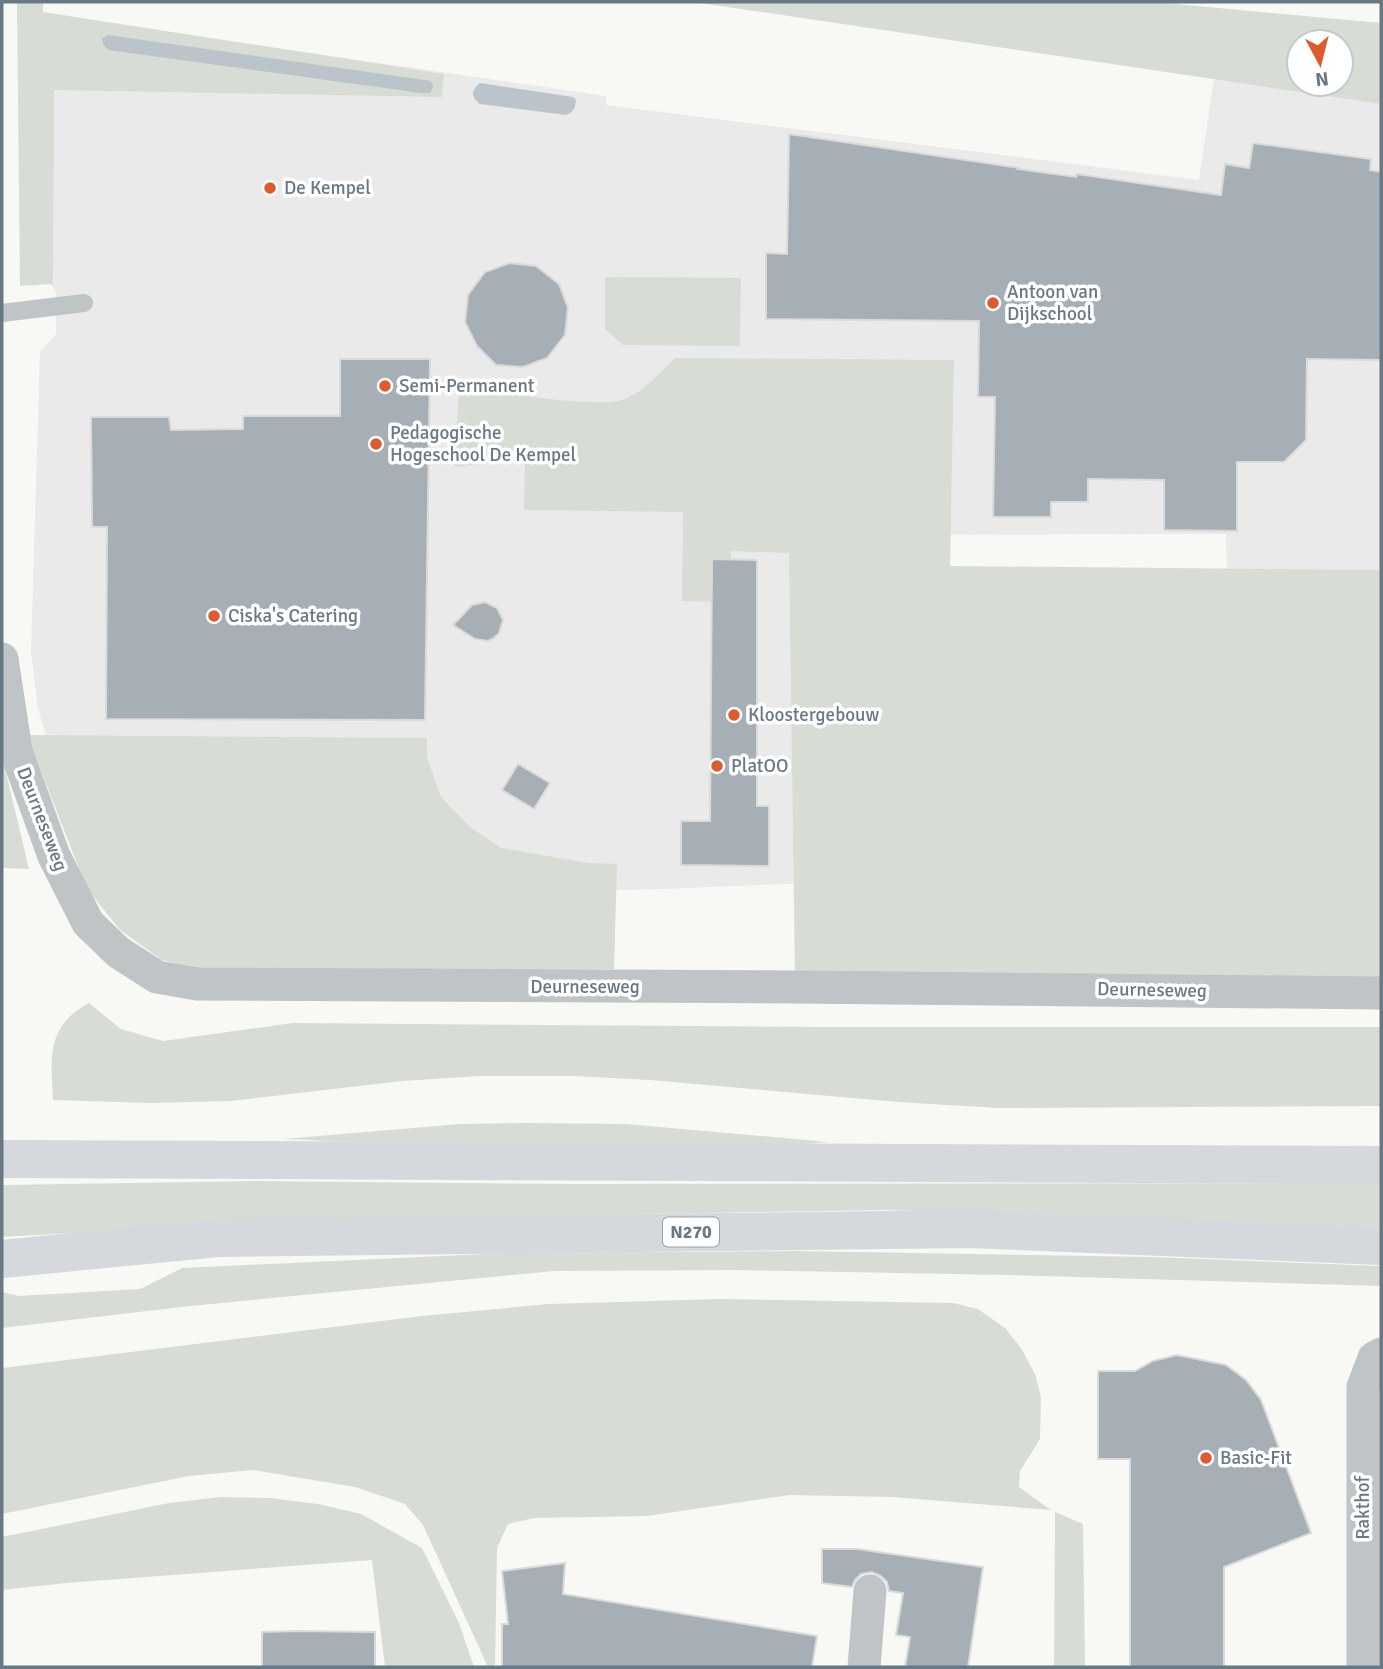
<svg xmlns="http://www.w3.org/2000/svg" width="1383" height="1669" font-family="Signika,sans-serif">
	<rect width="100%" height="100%" fill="#f8f8f5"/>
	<!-- built -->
	<polygon fill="#e9eae9" points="42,14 606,96 606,105 1199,180 1215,71 1381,95 1381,573 1227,573 1226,534 811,535 808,883 662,889 144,902 60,784 38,709 31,652 40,352 56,334 56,291 42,275"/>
	<!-- green -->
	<g fill="#d7ddd5" fill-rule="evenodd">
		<polygon points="17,2 43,2 43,12 444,74 442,97 54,90 53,284 20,286"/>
		<path d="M694,2h460l227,21v81zM1299,42h42v42h-42z"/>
		<polygon points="605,277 741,278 740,346 623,345 605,329"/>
		<path d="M675,358l279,2 -4,206 431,4v412l-586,-8 -6,-421 -58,-2 -1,51 -48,-1 1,-89 -159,-2 1,-50 -70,7 4,-81c34,5 138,24 166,13 20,-8 35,-27 50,-41z"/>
		<polygon points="27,735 427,738 427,758 441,797 470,827 501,848 589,863 617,864 614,969 207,971 162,960 120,930 87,889"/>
		<polygon points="2,756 29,869 2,868"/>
		<path d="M89,1003l32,26 42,12 130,-18 525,4h563v79l-383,2 -100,-6 -248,-22 -76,-4h-94l-78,5 -171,20 -79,2 -99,-3c-2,-43 -7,-74 36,-97z"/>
		<polygon points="524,1123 626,1124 828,1142 766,1147 426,1145 283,1139 461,1124"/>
		<polygon points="259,1181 573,1184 1381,1183 1381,1227 886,1210 323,1219 2,1237 2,1185"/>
		<polygon points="795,1251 1152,1257 1381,1266 1381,1286 1007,1275 734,1270 554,1271 190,1306 2,1328 2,1292 19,1296 140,1289 182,1268 505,1253"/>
		<polygon points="719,1299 953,1303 978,1309 1005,1328 1021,1348 1035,1374 1041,1398 1040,1439 1020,1471 1019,1487 1051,1510 892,1497 790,1495 647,1516 534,1518 508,1524 497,1548 495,1667 488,1667 423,1525 405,1504 355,1487 253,1470 189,1476 2,1514 2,1368 422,1316 549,1304"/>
		<polygon points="221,1497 270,1498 318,1504 361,1514 422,1548 459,1623 474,1667 385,1667 372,1560 66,1583 2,1590 2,1537 169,1503"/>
		<polygon points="1055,1512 1083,1524 1085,1667 1054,1667"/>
	</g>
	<!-- water -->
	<g fill="#bac4ca">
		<polygon points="108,35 431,81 433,87 430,93 421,93 108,50 103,44 102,38"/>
		<path d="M480,83l93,14 3,3c-1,9 -3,12 -10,15l-86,-11c-9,-7 -10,-13 0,-21z"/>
	</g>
	<!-- building -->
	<g fill="#a6afb5" stroke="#dadad8" stroke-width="2">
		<polygon points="789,134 1019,168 1018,169 1076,177 1077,174 1221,195 1225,164 1249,168 1253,143 1371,159 1370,170 1381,172 1381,360 1307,359 1306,440 1284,462 1237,462 1237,531 1164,530 1164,480 1088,479 1088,502 1051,502 1051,517 993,517 995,397 978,397 979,321 766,319 766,253 787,254"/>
		<polygon points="510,263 536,266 559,284 568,308 565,335 547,358 523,367 496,365 477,346 465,322 468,295 485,272"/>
		<polygon points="340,359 430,359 425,720 106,719 107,527 92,527 91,417 169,417 171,430 243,429 243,416 340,416"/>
		<polygon points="712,559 757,560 757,806 769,806 769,866 681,865 681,821 710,821"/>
		<polygon points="485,602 497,608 503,620 499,633 494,638 488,641 475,639 453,625 472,605"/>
		<polygon points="518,764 550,783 534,809 502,790"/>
		<polygon points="1177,1355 1226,1365 1246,1380 1261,1400 1311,1533 1224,1567 1224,1667 1130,1667 1130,1459 1098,1459 1098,1371 1135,1371 1153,1361"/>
		<polygon points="822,1549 857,1549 983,1567 968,1667 905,1667 910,1637 896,1635 903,1593 889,1591 887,1582 881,1576 872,1572 861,1574 855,1580 852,1587 822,1583"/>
		<polygon points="565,1563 563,1594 817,1636 812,1667 502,1667 502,1624 508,1624 502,1571"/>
		<polygon points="299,1631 375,1632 375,1667 262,1667 262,1632"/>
	</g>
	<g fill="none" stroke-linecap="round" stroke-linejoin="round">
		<!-- lane -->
		<polyline stroke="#bfc4c7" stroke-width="18" points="2,313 84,303"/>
		<!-- street -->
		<g stroke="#bfc4c7" stroke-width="33">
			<polyline points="2,659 16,751 54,856 88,923 118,952 157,977 197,984 793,987 1381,993"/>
			<polyline points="864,1667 870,1591"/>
			<polyline points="1363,1667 1363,1387 1374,1358 1381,1354"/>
		</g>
		<!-- primary -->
		<g stroke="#d5d9dd" stroke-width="38">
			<polyline points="2,1159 1381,1165"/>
			<polyline points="2,1259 218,1238 968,1229 1381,1246"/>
		</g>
	</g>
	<!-- markers -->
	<g fill="#de5b2f" stroke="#fff" stroke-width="2.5">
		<circle cx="270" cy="188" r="7"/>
		<circle cx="993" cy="303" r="7"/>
		<circle cx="385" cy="386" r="7"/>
		<circle cx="376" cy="444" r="7"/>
		<circle cx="214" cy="616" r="7"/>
		<circle cx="734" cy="715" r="7"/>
		<circle cx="717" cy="766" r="7"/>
		<circle cx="1206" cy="1458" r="7"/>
	</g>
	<g text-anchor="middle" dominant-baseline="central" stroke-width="7" stroke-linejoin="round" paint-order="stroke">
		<!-- shield labels -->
		<rect fill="#fff" stroke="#95a0aa" stroke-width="2" x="663" y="1217.5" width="56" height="29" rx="5"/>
		<g font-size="18" font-weight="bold" fill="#687885">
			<text x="691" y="1232">N270</text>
		</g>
		<!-- poi labels -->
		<g font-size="19" fill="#687885" stroke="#fff" text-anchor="start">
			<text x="284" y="188">De Kempel</text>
			<text x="1007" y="292">Antoon van<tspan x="1007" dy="22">Dijkschool</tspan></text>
			<text x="399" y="386">Semi-Permanent</text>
			<text x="390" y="433">Pedagogische<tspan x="390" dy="22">Hogeschool De Kempel</tspan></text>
			<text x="228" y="616">Ciska's Catering</text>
			<text x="748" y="715">Kloostergebouw</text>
			<text x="731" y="766">PlatOO</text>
			<text x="1220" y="1458">Basic-Fit</text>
		</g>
		<!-- street labels -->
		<g font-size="19" fill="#687885" stroke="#fff">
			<text transform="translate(42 819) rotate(69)">Deurneseweg</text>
			<text x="585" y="987">Deurneseweg</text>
			<text transform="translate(1152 990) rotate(1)">Deurneseweg</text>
			<text transform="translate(1363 1508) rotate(-90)">Rakthof</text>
		</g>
	</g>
	<!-- border -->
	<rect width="1383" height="1669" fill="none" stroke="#687885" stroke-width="7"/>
	<!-- north arrow -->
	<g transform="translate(1320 63) rotate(173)"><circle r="33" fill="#ffffff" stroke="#c3c9ce" stroke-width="2"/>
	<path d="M0-5L12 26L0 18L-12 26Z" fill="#de5b2f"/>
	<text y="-10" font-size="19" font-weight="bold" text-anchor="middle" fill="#687885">N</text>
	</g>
</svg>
